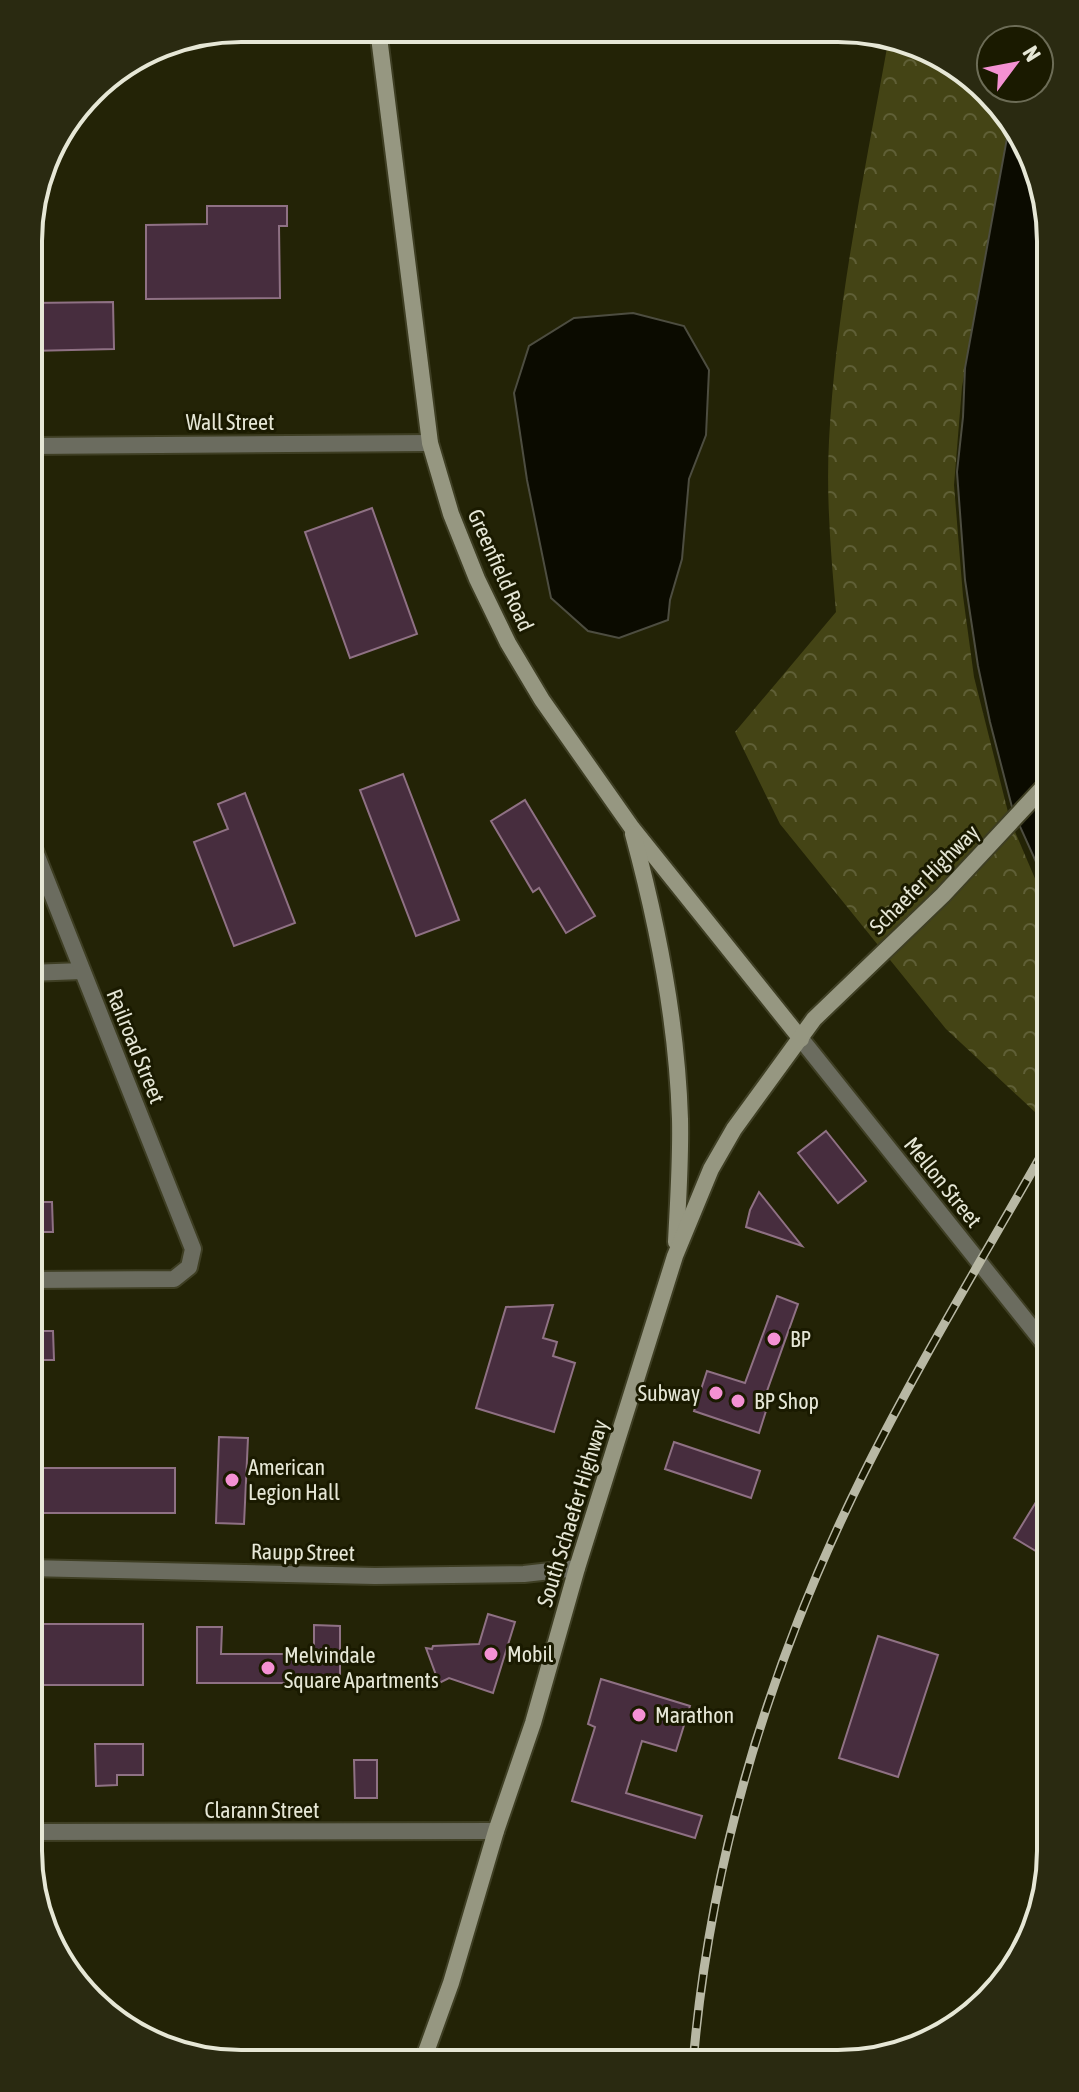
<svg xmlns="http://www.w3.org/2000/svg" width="1079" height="2092" font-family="'Asap Condensed',sans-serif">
	<defs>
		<pattern id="park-crowns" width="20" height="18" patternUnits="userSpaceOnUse" patternTransform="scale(2)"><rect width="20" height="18" fill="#444415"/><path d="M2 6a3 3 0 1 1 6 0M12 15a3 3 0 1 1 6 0" fill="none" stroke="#5f5f36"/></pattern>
	</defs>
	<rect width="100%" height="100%" fill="#232306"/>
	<!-- park -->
	<path fill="url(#park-crowns)" d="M889,37l90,44 30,45 -47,261 -8,98 9,111 11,81 36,143 41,96v211l-105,-98 -166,-205 -45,-92 101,-120c-5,-57 -10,-114 -7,-171 7,-136 36,-270 60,-404z"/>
	<!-- water -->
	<g fill="#0b0b00" stroke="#4d4d40" stroke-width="2">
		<polygon points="1009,127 1040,173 1051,241 1051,895 1013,811 990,722 978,666 965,580 957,472 963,417 965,368"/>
		<polygon points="633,313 684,326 709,370 706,435 689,479 682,559 670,600 668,620 619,638 588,631 551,598 527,480 514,393 529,346 574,318"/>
	</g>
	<!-- building -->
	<g fill="#472d3e" stroke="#8f7184" stroke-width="2">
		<polygon points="207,206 287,206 287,226 279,226 280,298 146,299 146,225 207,224"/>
		<polygon points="113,302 114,349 30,351 30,303"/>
		<polygon points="372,508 417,634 350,658 305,532"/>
		<polygon points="403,774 459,920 416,936 360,790"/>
		<polygon points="245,793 295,923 234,946 194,842 228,829 218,804"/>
		<polygon points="525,800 595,916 566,933 539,888 533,892 491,821"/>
		<polygon points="826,1131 866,1181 838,1203 798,1153"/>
		<polygon points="759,1192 802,1246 746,1227 750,1210"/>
		<polygon points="29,1202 52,1202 53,1232 29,1232"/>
		<polygon points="777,1296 798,1304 767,1391 772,1392 759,1433 694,1411 707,1371 745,1383"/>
		<polygon points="553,1305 543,1338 557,1342 553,1356 575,1363 554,1432 476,1408 506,1307"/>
		<polygon points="29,1331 53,1331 54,1360 30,1360"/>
		<polygon points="219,1437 248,1438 244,1524 216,1523"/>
		<polygon points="674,1442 760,1471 751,1498 665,1469"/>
		<rect x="31" y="1468" width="144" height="45"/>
		<polygon points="1036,1502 1051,1511 1051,1546 1044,1556 1014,1538"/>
		<polygon points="488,1614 515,1622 493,1693 449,1678 439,1683 426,1648 432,1649 433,1646 479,1644"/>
		<polygon points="35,1624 143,1624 143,1685 28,1685 28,1667 35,1668"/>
		<polygon points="314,1625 340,1626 340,1683 197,1683 197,1627 222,1627 221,1654 314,1654"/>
		<polygon points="878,1636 938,1655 898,1777 839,1758"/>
		<polygon points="601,1679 690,1706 676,1751 642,1741 626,1793 702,1816 695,1838 572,1801 595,1727 588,1724"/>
		<polygon points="95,1744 143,1744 143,1775 117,1775 117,1785 96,1786"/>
		<polygon points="354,1760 377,1760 377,1798 355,1798"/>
	</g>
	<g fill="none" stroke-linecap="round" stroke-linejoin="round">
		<defs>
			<g id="minor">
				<polyline points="30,446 430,443"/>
				<polyline points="29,973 82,971"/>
				<polyline points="29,1280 174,1279 189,1267 193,1249 29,836"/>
				<polyline points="28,1832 496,1831"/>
			</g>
			<g id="tertiary">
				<polyline points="801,1039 1051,1352"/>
				<polyline points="28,1568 375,1576 524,1574 577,1568"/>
			</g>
			<g id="secondary">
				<polyline points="378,29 430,443 451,514 477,579 508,643 542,700 632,828 801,1039"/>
				<path d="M633,834c25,92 44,188 47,285 1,41 -2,82 -4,123"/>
				<polyline points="422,2063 451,1983 496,1831 533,1723 577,1568 675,1256 711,1169 734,1129 814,1019 943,895 1051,779"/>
			</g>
		</defs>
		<!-- minor casing -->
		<use href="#minor" stroke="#3e3e23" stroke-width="20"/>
		<!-- tertiary casing -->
		<use href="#tertiary" stroke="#3e3e23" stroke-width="20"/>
		<!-- secondary casing -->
		<use href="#secondary" stroke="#3e3e23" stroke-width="20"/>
		<!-- minor -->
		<use href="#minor" stroke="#6b6c5f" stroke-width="16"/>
		<!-- tertiary -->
		<use href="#tertiary" stroke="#6b6c5f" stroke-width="16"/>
		<!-- secondary -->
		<use href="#secondary" stroke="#969781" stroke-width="16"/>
		<defs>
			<path id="rail" d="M693,2064c17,-206 78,-404 170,-589 57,-115 125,-225 188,-337"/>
		</defs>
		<!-- rail casing -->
		<use href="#rail" stroke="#b8b8a4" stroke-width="9"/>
		<!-- rail -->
		<use href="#rail" stroke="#1a1a00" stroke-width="6" stroke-dasharray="18" stroke-linecap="butt"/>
	</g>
	<!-- markers -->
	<g fill="#f491d3" stroke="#1a1a00" stroke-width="3">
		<circle cx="774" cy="1339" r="8"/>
		<circle cx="716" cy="1393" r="8"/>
		<circle cx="738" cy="1401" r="8"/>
		<circle cx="232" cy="1480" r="8"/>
		<circle cx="491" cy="1654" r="8"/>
		<circle cx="268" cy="1668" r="8"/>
		<circle cx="639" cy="1715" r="8"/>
	</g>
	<g text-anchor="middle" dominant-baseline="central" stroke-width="6" stroke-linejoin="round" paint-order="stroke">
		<!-- street labels -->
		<g font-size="22" fill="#e6e7d6" stroke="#1a1a00">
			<text x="230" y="422">Wall Street</text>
			<text transform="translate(501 570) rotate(66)">Greenfield Road</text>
			<text transform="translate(924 879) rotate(-45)">Schaefer Highway</text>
			<text transform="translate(136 1046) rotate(68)">Railroad Street</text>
			<text transform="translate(943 1182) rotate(51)">Mellon Street</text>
			<text transform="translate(572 1513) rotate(-73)">South Schaefer Highway</text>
			<text transform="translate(303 1552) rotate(1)">Raupp Street</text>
			<text x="262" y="1810">Clarann Street</text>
		</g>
		<!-- poi labels -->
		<g font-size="22" fill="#e6e7d6" stroke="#1a1a00" text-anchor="start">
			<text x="790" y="1339">BP</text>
			<text x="700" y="1393" text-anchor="end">Subway</text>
			<text x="754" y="1401">BP Shop</text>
			<text x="248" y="1467">American<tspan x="248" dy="25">Legion Hall</tspan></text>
			<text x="507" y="1654">Mobil</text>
			<text x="284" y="1655">Melvindale<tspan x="284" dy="25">Square Apartments</tspan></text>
			<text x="655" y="1715">Marathon</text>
		</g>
	</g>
	<!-- crop -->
	<path d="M0 0H1079V2092H0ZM241 42H838A199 199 0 0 1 1037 241V1851A199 199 0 0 1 838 2050H241A199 199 0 0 1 42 1851V241A199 199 0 0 1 241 42Z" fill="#2a2a11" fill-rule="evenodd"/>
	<path fill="none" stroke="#e6e7d6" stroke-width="4" d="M241 42H838A199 199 0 0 1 1037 241V1851A199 199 0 0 1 838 2050H241A199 199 0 0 1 42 1851V241A199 199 0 0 1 241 42Z"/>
	<!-- north arrow -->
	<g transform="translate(1015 64) rotate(58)"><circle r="38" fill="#1a1a00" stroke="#6c6c56" stroke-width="2"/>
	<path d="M0-6L14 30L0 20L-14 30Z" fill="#f491d3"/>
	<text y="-12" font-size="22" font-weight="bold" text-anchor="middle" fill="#e6e7d6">N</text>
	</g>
</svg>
